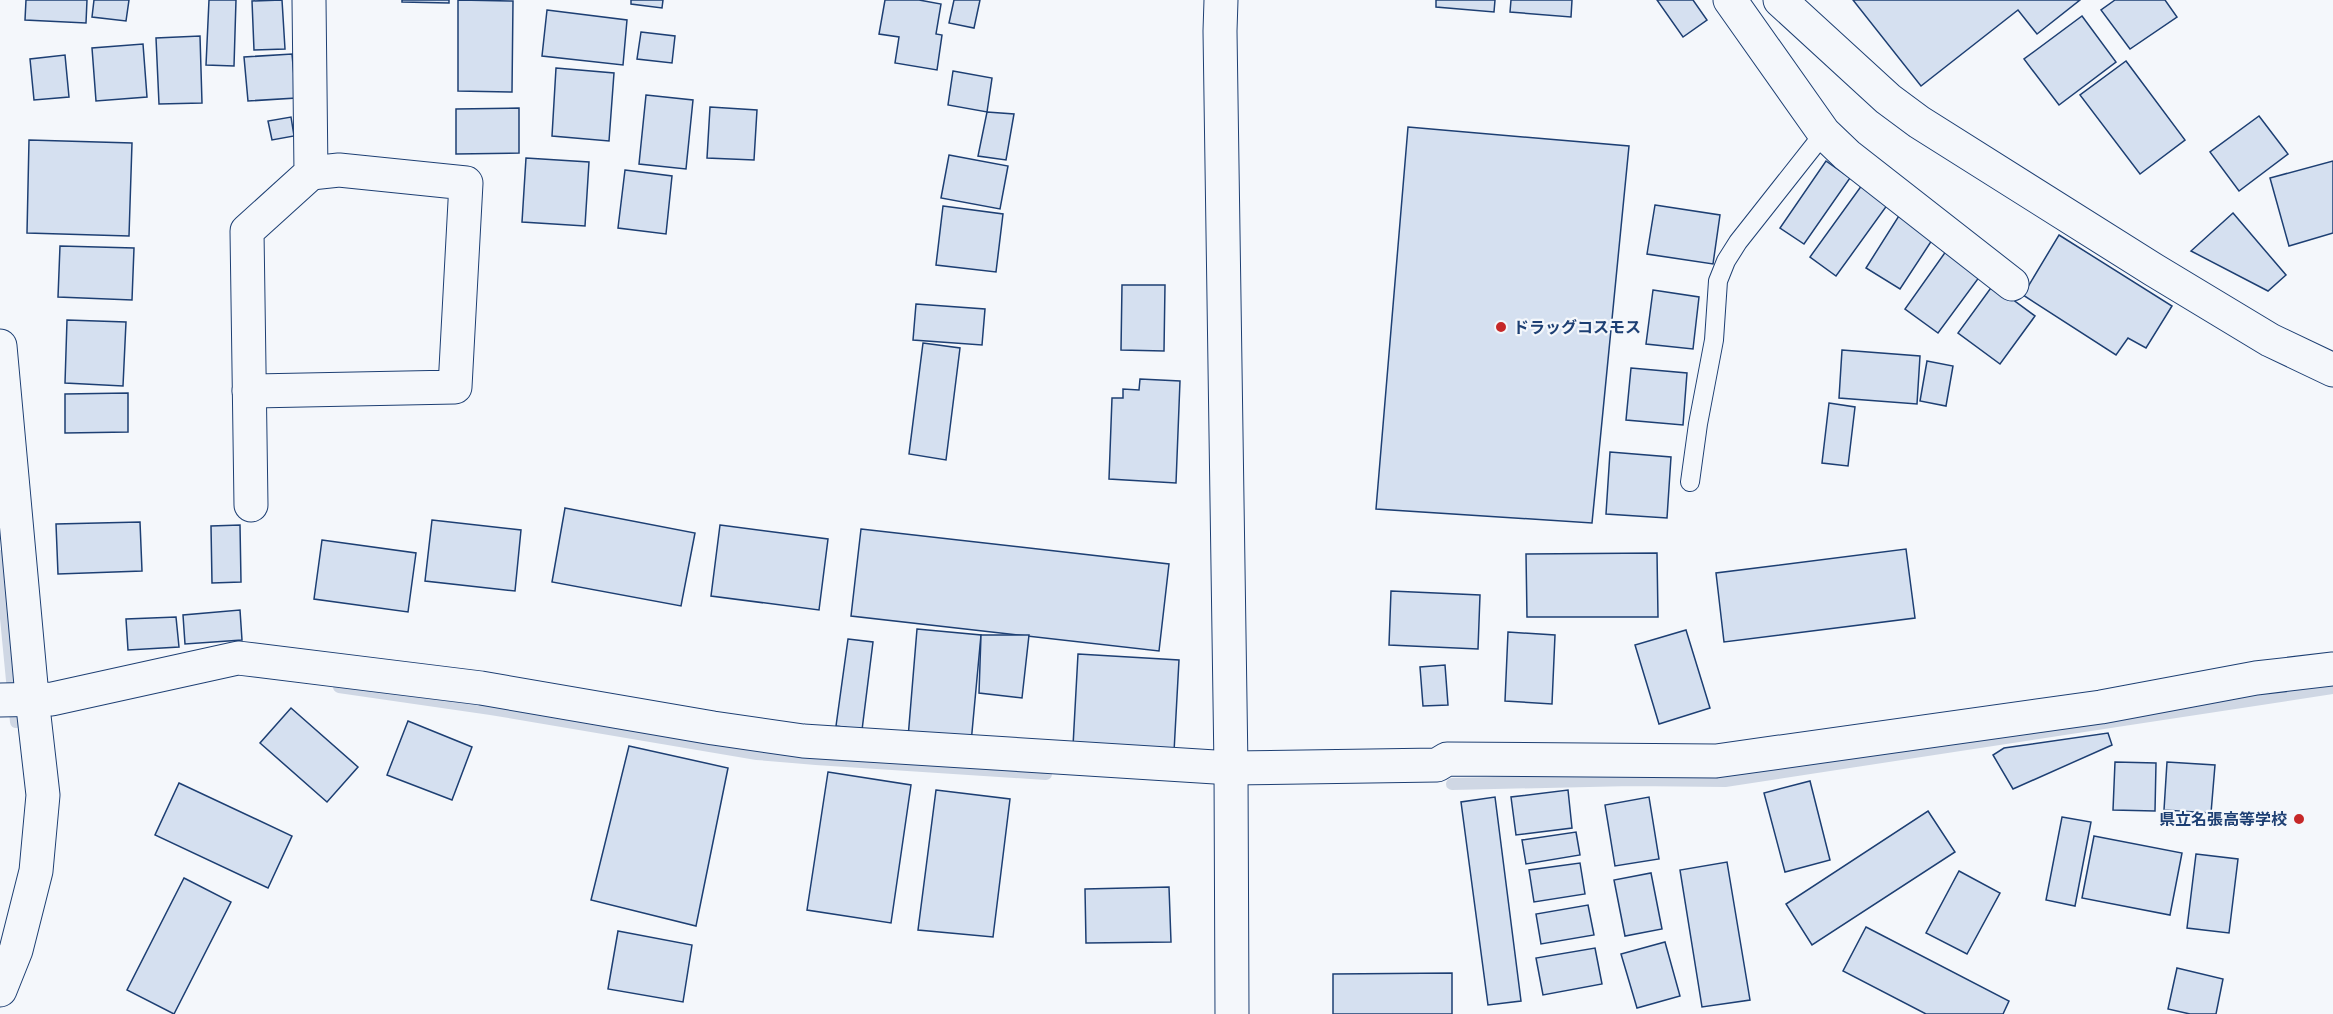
<svg xmlns="http://www.w3.org/2000/svg" width="2333" height="1014" font-family="Helvetica,'Noto Sans JP',sans-serif">
	<rect width="100%" height="100%" fill="#f4f7fb"/>
	<g fill="none" stroke-linecap="round" stroke-linejoin="round">
		<!-- stream -->
		<g stroke="#cfd7e4" stroke-width="12">
			<polyline points="0,556 16,722 33,718"/>
			<polyline points="339,687 491,709 757,754 816,759 1046,774"/>
			<polyline points="1452,784 1632,780 1725,781 2333,688"/>
		</g>
	</g>
	<!-- building -->
	<g fill="#d5e0f0" stroke="#1d3f73" stroke-width="1.5">
		<polygon points="26,0 87,0 86,23 25,20"/>
		<polygon points="94,0 129,0 126,21 92,17"/>
		<polygon points="209,0 236,0 234,66 206,65"/>
		<polygon points="282,0 285,49 254,50 252,1"/>
		<polygon points="402,0 449,0 449,3 402,2"/>
		<polygon points="458,0 513,1 512,92 458,91"/>
		<polygon points="631,0 663,0 662,8 631,4"/>
		<polygon points="885,0 919,0 941,4 936,34 942,35 937,70 895,63 899,37 879,34"/>
		<polygon points="954,0 980,0 974,28 949,23"/>
		<polygon points="1436,0 1495,0 1494,12 1436,7"/>
		<polygon points="1511,0 1572,0 1571,17 1510,12"/>
		<polygon points="1657,0 1693,0 1707,20 1683,37"/>
		<polygon points="1853,0 2080,0 2037,34 2018,10 1921,86"/>
		<polygon points="2115,0 2165,0 2177,17 2130,49 2101,10"/>
		<polygon points="547,10 627,20 623,65 542,56"/>
		<polygon points="2082,16 2116,62 2059,105 2024,59"/>
		<polygon points="641,32 675,36 672,63 637,59"/>
		<polygon points="200,36 202,103 159,104 156,38"/>
		<polygon points="143,44 147,97 96,101 92,48"/>
		<polygon points="292,54 296,98 248,101 244,57"/>
		<polygon points="65,55 69,97 34,100 30,59"/>
		<polygon points="2126,61 2185,140 2140,174 2080,95"/>
		<polygon points="556,68 614,73 609,141 552,136"/>
		<polygon points="953,71 992,78 987,112 948,105"/>
		<polygon points="646,95 693,100 686,169 639,164"/>
		<polygon points="710,107 757,110 754,160 707,158"/>
		<polygon points="519,108 519,153 456,154 456,109"/>
		<polygon points="987,112 1014,114 1006,160 978,156"/>
		<polygon points="2259,116 2288,154 2239,191 2210,152"/>
		<polygon points="291,117 294,136 272,140 268,121"/>
		<polygon points="1408,127 1629,146 1592,523 1376,509"/>
		<polygon points="29,140 132,143 129,236 27,233"/>
		<polygon points="949,155 1008,166 1000,209 941,198"/>
		<polygon points="526,158 589,162 585,226 522,222"/>
		<polygon points="1826,161 1850,178 1804,244 1780,228"/>
		<polygon points="2333,161 2333,233 2289,246 2270,178"/>
		<polygon points="625,170 672,176 666,234 618,228"/>
		<polygon points="1862,185 1888,204 1836,276 1810,257"/>
		<polygon points="1655,205 1720,215 1713,264 1647,254"/>
		<polygon points="943,206 1003,214 996,272 936,265"/>
		<polygon points="1902,211 1936,234 1900,289 1866,268"/>
		<polygon points="2233,213 2286,275 2268,291 2191,251"/>
		<polygon points="2059,235 2172,306 2146,348 2128,338 2116,355 2023,295"/>
		<polygon points="60,246 134,248 132,300 58,297"/>
		<polygon points="1949,247 1983,272 1938,333 1905,309"/>
		<polygon points="1122,285 1165,285 1164,351 1121,350"/>
		<polygon points="1993,285 2035,316 2000,364 1958,333"/>
		<polygon points="1653,290 1699,297 1693,349 1646,344"/>
		<polygon points="916,304 985,309 982,345 913,340"/>
		<polygon points="67,320 126,322 123,386 65,383"/>
		<polygon points="923,343 960,348 946,460 909,454"/>
		<polygon points="1842,350 1920,356 1917,404 1839,398"/>
		<polygon points="1927,361 1953,366 1946,406 1920,401"/>
		<polygon points="1631,368 1687,373 1683,425 1626,420"/>
		<polygon points="1140,379 1180,381 1176,483 1109,479 1112,398 1123,398 1123,389 1139,390"/>
		<polygon points="128,393 128,432 65,433 65,394"/>
		<polygon points="1829,403 1855,407 1848,466 1822,463"/>
		<polygon points="1610,452 1671,457 1667,518 1606,514"/>
		<polygon points="565,508 695,533 681,606 552,582"/>
		<polygon points="432,520 521,530 515,591 425,581"/>
		<polygon points="140,522 142,571 58,574 56,524"/>
		<polygon points="240,525 241,582 212,583 211,526"/>
		<polygon points="720,525 828,539 819,610 711,596"/>
		<polygon points="861,529 1169,564 1159,651 851,616"/>
		<polygon points="322,540 416,553 408,612 314,599"/>
		<polygon points="1906,549 1915,618 1724,642 1716,573"/>
		<polygon points="1657,553 1658,617 1527,617 1526,554"/>
		<polygon points="1391,591 1480,595 1478,649 1389,645"/>
		<polygon points="240,610 242,640 185,644 183,615"/>
		<polygon points="176,617 179,647 128,650 126,619"/>
		<polygon points="917,629 981,635 971,743 908,738"/>
		<polygon points="1686,630 1710,708 1659,724 1635,645"/>
		<polygon points="1508,632 1555,635 1552,704 1505,701"/>
		<polygon points="981,635 1029,635 1022,698 979,693"/>
		<polygon points="848,639 873,642 862,730 836,726"/>
		<polygon points="1078,654 1179,660 1174,752 1073,746"/>
		<polygon points="1445,665 1448,705 1423,706 1420,667"/>
		<polygon points="291,708 358,767 327,802 260,743"/>
		<polygon points="408,721 472,747 452,800 387,775"/>
		<polygon points="2108,733 2112,745 2013,789 1993,755 2004,748"/>
		<polygon points="629,746 728,768 696,926 591,900"/>
		<polygon points="2115,762 2156,763 2155,811 2113,810"/>
		<polygon points="2167,762 2215,765 2211,813 2164,810"/>
		<polygon points="828,772 911,785 891,923 807,910"/>
		<polygon points="1810,781 1830,860 1785,872 1764,793"/>
		<polygon points="179,783 292,836 268,888 155,835"/>
		<polygon points="936,790 1010,799 993,937 918,930"/>
		<polygon points="1568,790 1572,828 1516,835 1511,797"/>
		<polygon points="1495,797 1521,1001 1488,1005 1461,802"/>
		<polygon points="1649,797 1659,859 1615,866 1605,805"/>
		<polygon points="1928,811 1955,852 1812,945 1786,904"/>
		<polygon points="2062,817 2091,822 2075,906 2046,900"/>
		<polygon points="1576,832 1580,855 1526,864 1522,840"/>
		<polygon points="2094,836 2182,853 2170,915 2082,898"/>
		<polygon points="2196,854 2238,859 2229,933 2187,928"/>
		<polygon points="1727,862 1750,1000 1702,1007 1680,870"/>
		<polygon points="1580,863 1585,894 1534,902 1529,870"/>
		<polygon points="1959,871 2000,893 1967,954 1926,933"/>
		<polygon points="1651,873 1662,929 1625,936 1614,880"/>
		<polygon points="184,878 231,902 174,1014 127,990"/>
		<polygon points="1169,887 1171,942 1086,943 1085,889"/>
		<polygon points="1588,905 1594,935 1541,944 1536,914"/>
		<polygon points="1866,927 2009,1001 2003,1014 1926,1014 1843,971"/>
		<polygon points="618,931 692,945 683,1002 608,989"/>
		<polygon points="1665,942 1680,996 1637,1008 1621,954"/>
		<polygon points="1595,948 1602,984 1543,995 1536,958"/>
		<polygon points="2177,968 2223,979 2216,1014 2190,1014 2168,1009"/>
		<polygon points="1452,973 1452,1014 1333,1014 1333,974"/>
	</g>
	<g fill="none" stroke-linecap="round" stroke-linejoin="round">
		<defs>
			<polyline id="service" points="1690,482 1698,424 1714,340 1718,281 1726,261 1738,242 1824,133"/>
			<g id="minor">
				<polyline points="1730,0 1824,133 1847,155 2012,284"/>
				<polyline points="1780,0 1888,99 1919,122 2154,270 2270,340 2333,370"/>
				<polyline points="0,346 33,707 43,795 36,871 16,950 0,990"/>
				<polyline points="249,391 455,387 466,183 339,170 311,173"/>
				<polyline points="251,505 247,231 311,173 309,0"/>
				<polyline points="0,700 52,699 238,658 481,688 713,728 803,741 1231,768 1437,765 1447,759 1716,761 2101,707 2256,678 2333,669"/>
			</g>
			<polyline id="tertiary" points="1221,0 1220,31 1231,768 1232,1014"/>
		</defs>
		<!-- service casing -->
		<use href="#service" stroke="#1d3f73" stroke-width="20"/>
		<!-- minor casing -->
		<use href="#minor" stroke="#1d3f73" stroke-width="35"/>
		<!-- tertiary casing -->
		<use href="#tertiary" stroke="#1d3f73" stroke-width="35"/>
		<!-- service -->
		<use href="#service" stroke="#f4f7fb" stroke-width="18"/>
		<!-- minor -->
		<use href="#minor" stroke="#f4f7fb" stroke-width="33"/>
		<!-- tertiary -->
		<use href="#tertiary" stroke="#f4f7fb" stroke-width="33"/>
	</g>
	<!-- markers -->
	<g fill="#c62828" stroke="#f4f7fb" stroke-width="2">
		<circle cx="1501" cy="327" r="6"/>
		<circle cx="2299" cy="819" r="6"/>
	</g>
	<g text-anchor="middle" dominant-baseline="central" stroke-width="4.5" stroke-linejoin="round" paint-order="stroke">
		<!-- poi labels -->
		<g font-size="16" font-weight="bold" fill="#1d3f73" stroke="#f4f7fb" text-anchor="start">
			<text x="1513" y="327">ドラッグコスモス</text>
			<text x="2287" y="819" text-anchor="end">県立名張高等学校</text>
		</g>
	</g>
</svg>
